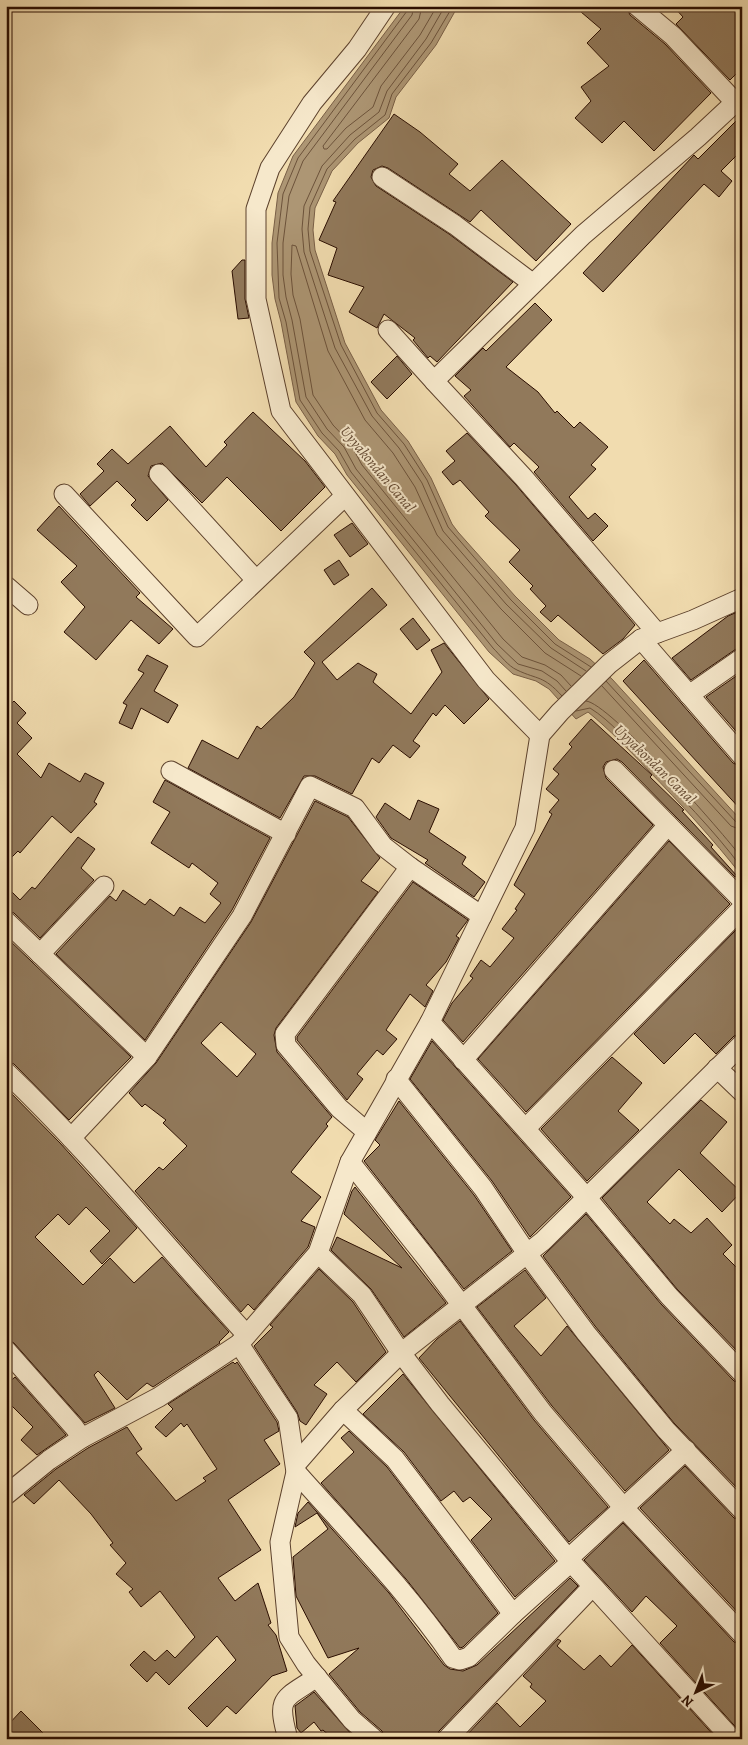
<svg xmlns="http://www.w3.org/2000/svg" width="748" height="1745" font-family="Alegreya,serif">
	<rect width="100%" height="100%" fill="#f1dcaf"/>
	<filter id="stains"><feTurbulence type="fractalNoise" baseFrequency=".004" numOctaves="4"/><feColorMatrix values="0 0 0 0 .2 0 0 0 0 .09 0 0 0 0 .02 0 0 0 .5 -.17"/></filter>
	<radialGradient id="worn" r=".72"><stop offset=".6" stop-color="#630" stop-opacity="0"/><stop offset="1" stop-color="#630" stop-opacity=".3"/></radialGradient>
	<!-- water -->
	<path fill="#ad9674" stroke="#795f46" d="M405,6h53l-22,39 -40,52 -7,21 -31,25 -26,28 -17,37 -2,22 2,20 30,93 36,67 27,31 23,37 21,46 6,8 57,64 44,44 31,19 22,20 127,139 3,4v54c-29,-37 -61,-72 -94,-106 -19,-20 -38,-40 -60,-58l-12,7 -27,-30 -13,-8 -23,-7 -24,-22 -142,-177 -12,-21 -17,-18 -22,-34 -15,-80 -6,-23 -3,-24v-32l6,-50 15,-37z"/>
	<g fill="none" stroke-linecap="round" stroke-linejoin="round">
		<!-- shore -->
		<g stroke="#6c523a" stroke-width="1">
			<path d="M408,6l-1,5 -109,147 -15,36 -6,49 2,55 7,24 14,78 22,33 17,18 12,21 142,176c7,7 15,18 24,22 21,10 26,5 45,26"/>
			<polyline points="414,6 412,15 303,161 289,196 283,243 283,275 286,297 292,320 306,397 327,429 344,447 356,469 497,644 518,664 542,671 557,681 566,691"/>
			<polyline points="422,6 419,19 323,146 324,149 327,149 346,128 373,107 381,86 420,35 437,6"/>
			<polyline points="445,6 426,39 387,91 379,112 350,135 322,166 304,206 302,229 304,252 335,348 372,416 399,448 422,483 443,531 506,604 551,648 586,671"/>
			<polyline points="453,6 431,43 392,94 385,115 355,139 327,169 310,207 308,229 310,251 341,345 377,413 404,444 427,480 448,527 511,600 555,644 591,667"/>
			<polyline points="606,681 736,822 742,824"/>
			<polyline points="571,686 561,675 545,665 522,657 503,639 362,465 350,443 333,425 313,395 300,319 293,295 291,274 292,245 296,246 328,351 365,420 393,453 415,487 437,535 501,609 545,653 581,676"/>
			<polyline points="602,686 731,826 742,830"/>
			<path d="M586,701c23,1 137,132 156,157"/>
			<path d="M576,711l14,-3c21,13 38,34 55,52 34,35 68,69 97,108"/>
		</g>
	</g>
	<!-- building -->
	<g fill="#91795b" stroke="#2a0d00" fill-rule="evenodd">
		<polygon points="574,6 626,6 630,15 665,44 711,93 654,151 624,121 602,143 575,118 591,101 581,87 609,66 587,43 601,29"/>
		<polygon points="673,6 742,6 742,68 730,80 676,24 683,17"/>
		<polygon points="394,114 420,132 458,164 449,174 470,191 502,160 571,224 536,261 481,210 470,222 388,168 382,166 373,170 371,177 376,186 449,234 513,282 437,362 430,356 428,358 413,340 415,338 384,314 377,328 349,312 364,287 328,275 337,248 319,240 336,202 333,201"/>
		<polygon points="742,115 742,150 721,171 732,181 719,197 704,184 603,292 583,273 694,155 698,159"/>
		<polygon points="242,260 245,260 245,299 249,318 238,319 232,271"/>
		<polygon points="535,303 552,320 506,367 538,392 555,413 557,411 574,428 580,422 608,447 591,465 596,469 569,497 588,519 595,513 608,526 593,541 534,472 539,467 514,443 510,447 464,396 471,390 455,376 483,348 486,351"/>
		<polygon points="397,356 412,374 387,399 371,382"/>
		<polygon points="253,412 305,461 325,487 281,531 227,477 202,503 162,463 151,466 148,476 168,500 147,521 131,505 136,500 117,481 90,506 80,494 104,471 97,464 112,449 128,464 170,426 206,467 227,445 224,442"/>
		<polygon points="467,433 516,485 635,625 623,639 603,654 558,615 551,622 540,612 546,606 530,589 533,586 509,562 520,550 485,516 489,512 460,480 453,485 442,472 455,461 446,451"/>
		<polygon points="59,506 140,593 136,597 173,629 159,644 131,620 96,660 64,632 85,607 61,582 77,566 37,530"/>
		<polygon points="352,523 368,544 350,557 334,535"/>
		<polygon points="339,560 349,575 334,585 324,570"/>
		<polygon points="372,588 387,605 322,662 337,680 358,663 377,674 373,682 411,714 442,672 431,650 444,643 489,699 464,724 445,705 436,716 433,713 413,741 420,746 410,758 393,745 379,763 372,758 352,794 315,776 304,776 280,818 188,768 202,740 238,759 257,726 261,729 294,697 315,663 304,652"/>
		<polygon points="742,610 742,647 736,649 691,680 672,658 728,616"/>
		<polygon points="413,618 430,640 417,650 400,629"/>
		<polygon points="147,655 168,666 154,691 178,705 168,723 141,708 132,729 119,723 127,705 123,703 144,673 138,670"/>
		<polygon points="644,660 733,763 742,767 742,811 623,681"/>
		<polygon points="742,672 742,738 706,697"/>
		<polygon points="14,701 26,713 17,723 32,738 17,754 41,778 49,763 80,782 85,773 104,783 94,802 97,804 71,833 52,816 20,853 18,851 6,863 6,709"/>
		<polygon points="591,719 652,775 650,777 684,810 682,811 713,845 711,847 737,876 735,877 622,762 617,759 606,762 603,767 606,778 653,825 463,1042 443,1020 452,1003 473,978 470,976 481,960 490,967 514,938 502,929 517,910 515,909 525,894 514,885 552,814 549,812 559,800 546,789 559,774 553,769 572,747 569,744"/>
		<polygon points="165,780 270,838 232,910 145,1040 56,954 110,896 116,901 123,890 145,905 150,899 174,916 180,907 205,923 221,903 210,894 218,883 192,863 189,868 151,843 170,812 153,802"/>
		<polygon points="418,800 439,809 429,832 466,857 462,864 485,882 474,897 425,863 428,860 391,838 376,817 385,803 410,820"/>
		<path d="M315,801l33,16 32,41 -19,23 17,11 -102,136 -2,7 3,17 55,65 -6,7 2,2 -37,46 30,25 -20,24 14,6 -7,20 -54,63 -6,-6 -7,8 -106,-121 24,-24 4,3 24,-24 -24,-23 3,-3 -21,-16 -3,3 -13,-14 27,-30 95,-141zM221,1022l35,32 -19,23 -36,-34z"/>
		<polygon points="78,837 95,849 81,868 94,880 40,938 14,913 6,910 6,886 20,900 32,887 35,889"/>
		<polygon points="669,841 730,904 526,1112 478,1059"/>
		<polygon points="413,882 468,920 456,936 459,938 446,962 426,985 433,991 425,1007 410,994 386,1030 397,1039 383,1055 377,1050 357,1074 363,1079 347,1100 297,1040 297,1037"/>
		<polygon points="736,930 742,935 742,1033 734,1036 716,1054 695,1033 664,1064 634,1034"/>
		<polygon points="6,937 131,1057 69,1120 14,1064 6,1061"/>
		<polygon points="432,1041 571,1197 530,1237 492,1181 410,1079"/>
		<polygon points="612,1057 642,1083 618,1111 639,1130 587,1181 541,1129"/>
		<polygon points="6,1088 60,1143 137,1228 102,1264 90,1251 110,1231 86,1207 69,1225 58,1214 35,1237 83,1285 110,1258 134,1283 162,1257 229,1332 219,1342 220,1343 153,1387 147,1383 127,1400 98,1371 94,1375 115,1408 85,1423 14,1343 6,1339"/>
		<polygon points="701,1100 727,1122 700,1153 741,1192 722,1212 679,1169 647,1202 670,1224 674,1219 691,1233 707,1218 732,1245 723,1254 742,1273 742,1356 677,1289 602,1198"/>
		<polygon points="399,1101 474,1195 512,1251 464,1289 364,1161 380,1145 375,1140"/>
		<polygon points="355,1187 446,1303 404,1337 371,1289 331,1250 337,1237 402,1268 344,1214 352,1191"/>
		<polygon points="586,1214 661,1304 734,1381 742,1384 742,1493 674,1423 595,1326 543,1256"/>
		<polygon points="319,1269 353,1302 386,1352 356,1382 337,1362 314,1385 327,1394 306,1425 300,1421 297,1412 254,1346 273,1327 270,1325"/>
		<polygon points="525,1270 546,1298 514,1326 541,1356 567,1326 669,1450 625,1491 552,1406 477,1307"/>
		<polygon points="460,1321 534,1420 608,1507 569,1542 419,1358 437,1339"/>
		<polygon points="233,1362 235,1364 237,1362 277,1422 279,1431 264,1440 280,1464 228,1500 261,1550 218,1578 235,1601 258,1583 271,1623 268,1625 276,1635 287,1671 272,1676 236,1714 227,1706 207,1727 188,1708 236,1660 217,1636 169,1685 156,1672 147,1682 130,1665 144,1651 155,1661 167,1650 175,1658 195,1637 160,1591 141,1607 129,1592 133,1589 116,1574 126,1563 110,1545 113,1543 91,1514 59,1480 34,1504 24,1495 56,1469 88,1448 127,1427 142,1449 136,1453 176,1501 206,1481 203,1478 217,1469 187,1424 184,1427 181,1423 166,1437 155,1427 173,1409 168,1404"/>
		<polygon points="403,1374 555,1561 515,1597 471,1540 492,1519 470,1497 463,1502 454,1491 441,1501 404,1452 363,1414"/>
		<polygon points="15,1377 66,1435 37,1455 21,1440 33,1427 6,1400 6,1385"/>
		<polygon points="349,1431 387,1467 498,1613 463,1647 460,1648 406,1579 321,1483 354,1452 341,1438"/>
		<polygon points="685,1466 734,1518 742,1521 742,1617 640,1508"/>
		<polygon points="308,1502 389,1593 444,1665 450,1669 463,1671 477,1665 570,1578 578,1586 439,1731 436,1739 385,1739 382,1731 360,1712 329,1674 359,1648 328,1658 296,1596 293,1557 328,1529 317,1513 295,1527 298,1513"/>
		<polygon points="623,1523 734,1642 742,1645 742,1734 660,1643 677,1626 646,1596 632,1612 584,1560"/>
		<polygon points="558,1639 561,1641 557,1646 584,1670 600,1655 611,1667 632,1645 717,1739 463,1739 497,1703 520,1727 546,1701 530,1687 532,1684 523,1676"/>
		<polygon points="314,1692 353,1736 350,1739 333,1739 323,1730 321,1731 314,1722 301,1733 297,1728 295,1706"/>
		<polygon points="21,1711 49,1739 6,1739 6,1727"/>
	</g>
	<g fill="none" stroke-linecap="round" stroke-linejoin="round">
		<defs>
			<g id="street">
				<polyline points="386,6 357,49 312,103 270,168 256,209 256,299 281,411 486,680 540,735"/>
				<polyline points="637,6 673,36 735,102"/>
				<polyline points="382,177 455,225 532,283"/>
				<polyline points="388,330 434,381 583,235 698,137 742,96"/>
				<polyline points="434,381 524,478 657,633"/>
				<polyline points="159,474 256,580"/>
				<polyline points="64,494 197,637 345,496"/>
				<polyline points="6,586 28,605"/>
				<polyline points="641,639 742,756"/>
				<polyline points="689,695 742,658"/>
				<polyline points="614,770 742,900"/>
				<polyline points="171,771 286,834"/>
				<polyline points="6,921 147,1057"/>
				<polyline points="40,954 104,886"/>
				<polyline points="430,1022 587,1198 669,1296 742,1373"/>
				<polyline points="463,1060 668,825"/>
				<polyline points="717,1068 742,1092"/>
				<path d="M6,1072c86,82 160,175 240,262"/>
				<polyline points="396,1079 483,1188 528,1255 586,1333 666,1430 742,1510"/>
				<polyline points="526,1128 742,908"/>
				<polyline points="367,1132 339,1108 286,1045 285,1034 410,867"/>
				<polyline points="71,1138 147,1057 242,916 310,786 355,808 383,846 410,867 482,916"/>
				<polyline points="350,1162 427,1259 543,1413 624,1508 742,1634"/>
				<polyline points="318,1253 362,1295 401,1353 440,1404 571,1562 732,1739"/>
				<polyline points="239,1344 288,1418 296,1472 280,1542 289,1637 306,1664 352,1720 374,1739"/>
				<polyline points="6,1350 74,1427 82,1438"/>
				<polyline points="343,1410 395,1459 513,1614 571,1562"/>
				<polyline points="296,1464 343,1410 401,1353 543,1241 742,1044"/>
				<path d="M296,1472c54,61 111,119 157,186l7,2 9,-3 44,-43"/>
				<polyline points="6,1495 49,1460 82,1438 159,1397 239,1344 318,1253 350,1162 430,1022 525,828 540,735 560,712 609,664 641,639 693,620 742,598"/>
				<polyline points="568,1559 686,1450"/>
				<path d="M288,1739c-12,-43 -5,-39 29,-62"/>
				<polyline points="447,1739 592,1587"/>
			</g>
		</defs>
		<!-- street casing -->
		<use href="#street" stroke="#5c412c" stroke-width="21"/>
		<!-- street -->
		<use href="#street" stroke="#f6e8cb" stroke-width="19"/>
	</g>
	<g text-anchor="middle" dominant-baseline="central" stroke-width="4" stroke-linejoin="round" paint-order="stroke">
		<!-- water labels -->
		<g font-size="15" font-style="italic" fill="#654b34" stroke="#f6e8cb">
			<text transform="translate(378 469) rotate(50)">Uyyakondan Canal</text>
			<text transform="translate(655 764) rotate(44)">Uyyakondan Canal</text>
		</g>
	</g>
	<!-- margin -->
	<rect width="748" height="1745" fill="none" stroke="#f1dcaf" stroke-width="25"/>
	<rect x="8" y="8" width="733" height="1730" fill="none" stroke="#2a0d00" stroke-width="2.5"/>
	<rect x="12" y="12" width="723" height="1720" fill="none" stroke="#2a0d00"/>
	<!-- north arrow -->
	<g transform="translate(696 1692) rotate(223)" stroke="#f6e8cb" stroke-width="4" paint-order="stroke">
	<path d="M0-4L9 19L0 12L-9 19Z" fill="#2a0d00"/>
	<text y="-8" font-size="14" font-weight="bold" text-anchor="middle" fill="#2a0d00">N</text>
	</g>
	<rect width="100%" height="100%" filter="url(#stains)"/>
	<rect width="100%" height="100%" fill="url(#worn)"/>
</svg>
